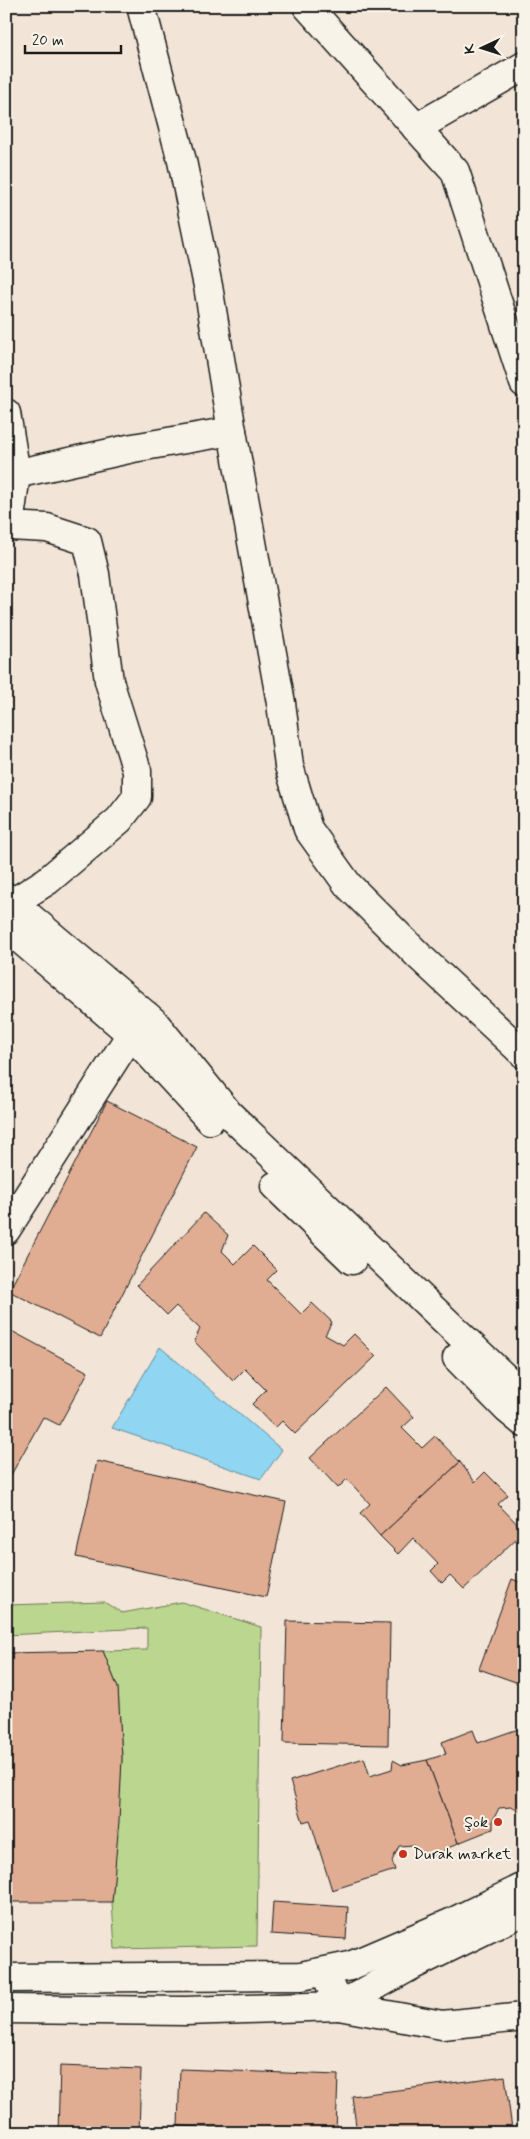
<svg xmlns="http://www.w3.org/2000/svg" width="530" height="2139" font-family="Mynerve,sans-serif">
	<rect width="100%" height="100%" fill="#f2e5d7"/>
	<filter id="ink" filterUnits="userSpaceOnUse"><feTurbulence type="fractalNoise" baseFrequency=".02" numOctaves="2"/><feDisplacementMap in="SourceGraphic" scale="10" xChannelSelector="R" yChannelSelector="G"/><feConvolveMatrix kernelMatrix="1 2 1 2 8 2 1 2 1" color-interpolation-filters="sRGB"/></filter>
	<g filter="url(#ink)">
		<!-- green -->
		<polygon fill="#bbd68e" stroke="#6c7955" points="104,1602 122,1613 182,1602 261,1627 257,1946 115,1949 112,1902 122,1758 118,1688 103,1651 147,1650 147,1628 6,1635 6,1605"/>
		<!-- water -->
		<polygon fill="#90d5f2" stroke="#628b9c" points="160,1347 282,1450 261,1479 112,1428"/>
		<!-- building -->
		<g fill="#e0ad93" stroke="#1c1c1c">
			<polygon points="107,1101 197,1147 100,1338 9,1291"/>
			<polygon points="204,1213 228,1235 222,1251 235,1264 253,1246 277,1270 267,1280 301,1314 312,1303 332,1322 325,1335 343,1345 354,1334 376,1356 295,1434 282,1421 275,1428 252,1404 266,1390 245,1369 233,1381 194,1341 200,1329 176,1306 167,1315 137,1285"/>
			<polygon points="6,1328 88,1372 59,1425 43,1417 6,1484"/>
			<polygon points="386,1387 414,1417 402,1428 422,1448 435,1436 460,1462 380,1536 360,1513 370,1504 347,1479 338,1488 310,1458"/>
			<polygon points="97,1461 286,1502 266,1597 76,1557"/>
			<polygon points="460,1462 475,1482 485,1472 508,1495 498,1504 524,1531 464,1589 450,1575 442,1583 431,1571 438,1564 413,1538 398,1554 380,1536"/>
			<polygon points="512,1579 524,1584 524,1685 479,1669"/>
			<polygon points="287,1621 390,1623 388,1745 284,1743"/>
			<polygon points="103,1651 118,1688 122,1758 119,1821 112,1902 6,1902 6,1653"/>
			<polygon points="524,1727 524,1813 511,1807 499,1808 493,1820 493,1829 458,1843 427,1760 446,1754 442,1742 473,1730 478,1743"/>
			<polygon points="364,1758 370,1776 392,1769 393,1760 402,1765 427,1760 458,1843 430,1858 413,1845 399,1846 392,1861 395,1870 332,1890 310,1820 303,1822 290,1781"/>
			<polygon points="273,1902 348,1907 346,1939 271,1934"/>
			<polygon points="60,2066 141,2069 139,2133 58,2133"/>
			<polygon points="180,2069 338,2075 336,2133 178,2126"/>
			<polygon points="505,2076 512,2129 483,2133 357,2133 352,2096"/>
		</g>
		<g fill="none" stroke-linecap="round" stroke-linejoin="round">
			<defs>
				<g id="minor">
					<polyline points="141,6 182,161 208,286 232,431 281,703 289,766 308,829 348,885 421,958 524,1054"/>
					<polyline points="307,6 455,171 524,383"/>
					<polyline points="416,128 524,66"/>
					<polyline points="6,413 16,474 9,526 47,528 87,541 95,574 109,681 137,771 137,797 119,820 47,881 6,907"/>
					<polyline points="6,476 133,448 232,431"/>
					<polyline points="6,1230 131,1034 147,1016"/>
					<polyline points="325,1972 339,2006 442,2025 524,2017"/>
				</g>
				<g id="tertiary">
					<polyline points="6,897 154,1022 229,1114 524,1396"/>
					<polyline points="6,927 131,1034 210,1120"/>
					<polyline points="275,1186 352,1260"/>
					<polyline points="457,1358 507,1409 524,1423"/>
				</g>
				<g id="secondary">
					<polyline points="6,1978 301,1976 350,1966 455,1921 524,1887"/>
					<polyline points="6,2009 185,2011 339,2006 411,1966 524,1911"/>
				</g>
			</defs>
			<!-- minor casing -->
			<use href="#minor" stroke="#1c1c1c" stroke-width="31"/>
			<!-- tertiary casing -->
			<use href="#tertiary" stroke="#1c1c1c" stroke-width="31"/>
			<!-- secondary casing -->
			<use href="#secondary" stroke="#1c1c1c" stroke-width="31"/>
			<!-- minor -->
			<use href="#minor" stroke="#f7f3e8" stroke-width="28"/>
			<!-- tertiary -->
			<use href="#tertiary" stroke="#f7f3e8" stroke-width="28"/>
			<!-- secondary -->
			<use href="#secondary" stroke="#f7f3e8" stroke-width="28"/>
		</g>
	</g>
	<!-- markers -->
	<g fill="#c8321e" stroke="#f7f3e8" stroke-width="2">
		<circle cx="498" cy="1822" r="5"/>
		<circle cx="403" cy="1854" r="5"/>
	</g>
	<g text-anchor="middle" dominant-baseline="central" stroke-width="4" stroke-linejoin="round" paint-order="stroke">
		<!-- poi labels -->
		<g font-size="16" fill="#1c1c1c" stroke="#f7f3e8" text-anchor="end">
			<text x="488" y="1822">Şok</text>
			<text x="413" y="1854" text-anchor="start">Durak market</text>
		</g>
	</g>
	<!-- margin -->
	<rect width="530" height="2139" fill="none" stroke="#f7f3e8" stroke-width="25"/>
	<rect x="12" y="12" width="505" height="2114" fill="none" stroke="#1c1c1c" stroke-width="2" filter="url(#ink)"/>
	<!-- north arrow -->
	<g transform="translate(482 48) rotate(266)" stroke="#f7f3e8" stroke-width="4" paint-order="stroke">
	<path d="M0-4L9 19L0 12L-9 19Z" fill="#1c1c1c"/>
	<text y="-8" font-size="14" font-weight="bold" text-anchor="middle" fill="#1c1c1c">K</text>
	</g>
	<!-- scale -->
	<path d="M25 45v8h96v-8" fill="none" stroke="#1c1c1c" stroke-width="2.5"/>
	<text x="32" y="45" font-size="15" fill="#1c1c1c" stroke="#f7f3e8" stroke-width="4" paint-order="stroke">20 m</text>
</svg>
